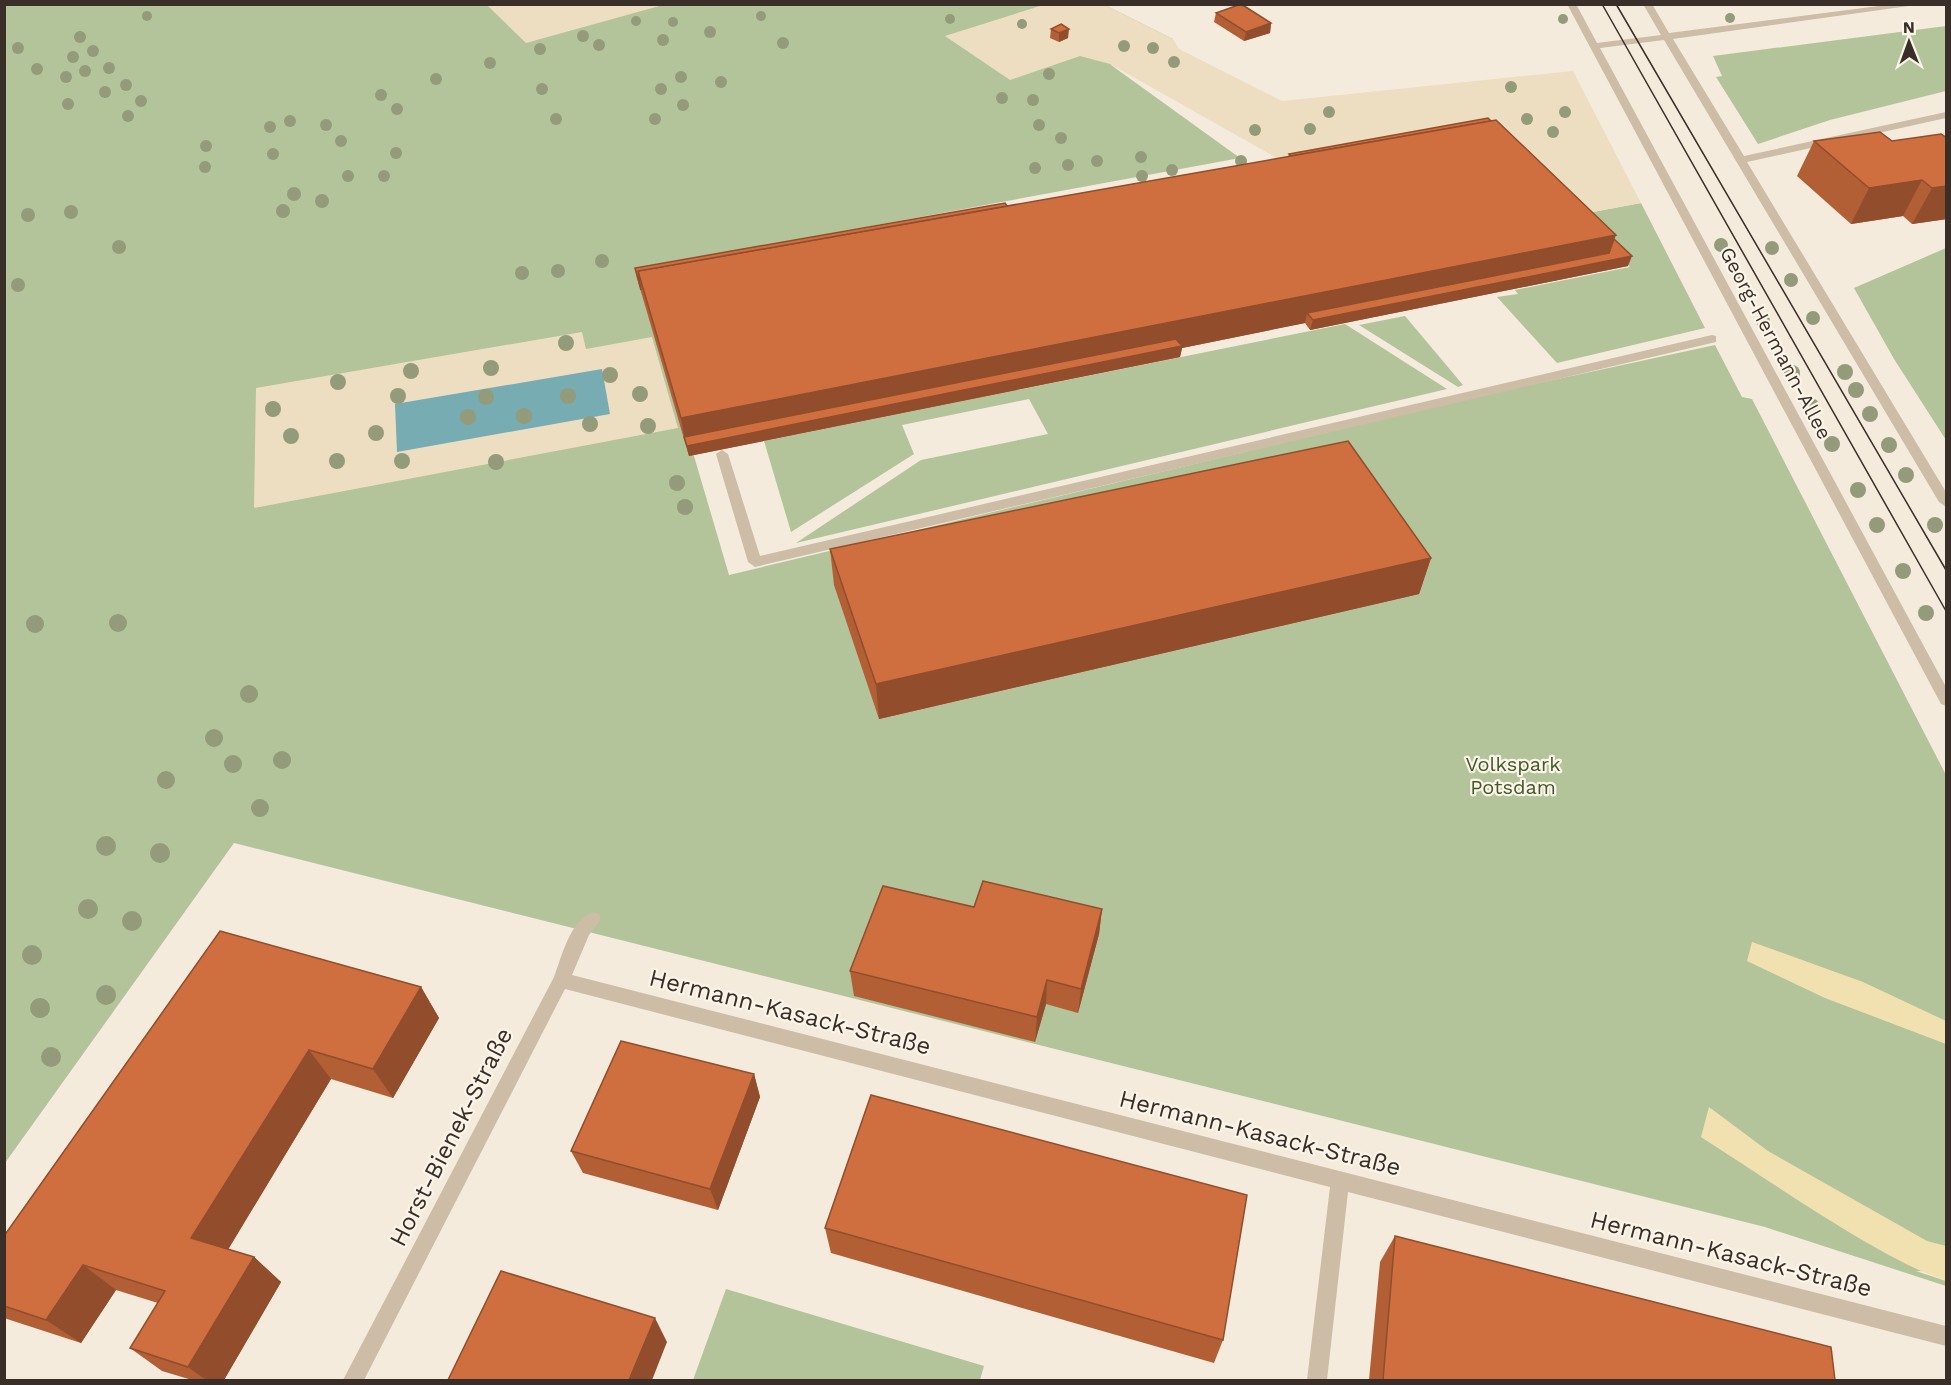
<svg xmlns="http://www.w3.org/2000/svg" width="1951" height="1385" font-family="'Work Sans',sans-serif">
	<rect width="100%" height="100%" fill="#f4ebdc"/>
	<!-- green -->
	<g fill="#b3c49a">
		<polygon points="5,5 1105,5 1173,39 1111,65 1240,158 639,269 729,575 1479,396 1715,345 1742,397 1752,399 1946,775 1946,1272 1916,1271 1946,1281 1946,1286 1765,1227 234,843 5,1163"/>
		<polygon points="1946,26 1946,91 1830,120 1758,144 1716,77 1722,76 1713,56"/>
		<polygon points="1641,203 1705,328 1557,363 1497,297 1518,294 1515,290 1630,267 1577,215"/>
		<polygon points="1946,248 1946,440 1894,359 1854,288"/>
		<polygon points="1405,316 1463,385 1458,387 1359,325"/>
		<polygon points="1345,324 1447,389 796,543 921,460 1048,434 1029,399 902,425 914,454 791,532 764,441"/>
		<polygon points="726,1289 984,1366 980,1380 693,1380"/>
	</g>
	<!-- sand -->
	<g fill="#f2e1b0">
		<polygon points="1752,942 1863,982 1946,1021 1946,1044 1825,998 1747,961"/>
		<path d="M1709,1107l59,44 159,90 19,5v35c-34,-12 -63,-29 -94,-47 -51,-31 -100,-64 -151,-97z"/>
	</g>
	<!-- plaza -->
	<g fill="#eddec1">
		<polygon points="487,5 663,5 526,43"/>
		<polygon points="1043,5 1105,5 1173,39 1179,49 1282,101 1573,71 1641,203 1560,218 1314,179 1110,64 1080,56 1010,80 945,36"/>
		<polygon points="582,332 586,349 652,337 678,428 254,508 256,388"/>
	</g>
	<!-- water -->
	<polygon fill="#78acb3" points="602,369 610,414 397,452 395,404"/>
	<g fill="none" stroke-linecap="round" stroke-linejoin="round">
		<!-- minor -->
		<g fill="#cdbca6" fill-rule="evenodd">
			<polygon points="1567,4 1576,4 1597,43 1661,35 1643,4 1652,4 1669,33 1894,4 1923,4 1673,39 1744,156 1946,112 1946,118 1747,162 1946,492 1946,507 1939,502 1664,40 1600,48 1946,687 1946,706 1941,704"/>
			<polygon points="1712,335 1716,336 1716,342 755,567 748,562 716,454 722,450 728,454 760,556"/>
			<path d="M593,912l6,2 2,5 -12,16 -17,40 1374,351v20l-598,-154 -21,188h-20l23,-193 -765,-198 -201,391h-21l211,-403c8,-21 16,-57 39,-65z"/>
		</g>
		<!-- tram -->
		<g stroke="#392f28" stroke-width="1.5">
			<polyline points="1602,4 1946,611"/>
			<polyline points="1616,4 1946,570"/>
		</g>
	</g>
	<!-- trees -->
	<g fill="#939b7a">
		<circle cx="147" cy="16" r="5"/>
		<circle cx="761" cy="16" r="5"/>
		<circle cx="1730" cy="18" r="5"/>
		<circle cx="950" cy="19" r="5"/>
		<circle cx="1563" cy="19" r="5"/>
		<circle cx="636" cy="21" r="5"/>
		<circle cx="673" cy="22" r="5"/>
		<circle cx="1022" cy="24" r="5"/>
		<circle cx="710" cy="32" r="6"/>
		<circle cx="583" cy="36" r="6"/>
		<circle cx="80" cy="37" r="6"/>
		<circle cx="663" cy="40" r="6"/>
		<circle cx="783" cy="43" r="6"/>
		<circle cx="599" cy="45" r="6"/>
		<circle cx="1124" cy="46" r="6"/>
		<circle cx="18" cy="48" r="6"/>
		<circle cx="1153" cy="48" r="6"/>
		<circle cx="540" cy="49" r="6"/>
		<circle cx="93" cy="51" r="6"/>
		<circle cx="73" cy="57" r="6"/>
		<circle cx="1174" cy="62" r="6"/>
		<circle cx="490" cy="63" r="6"/>
		<circle cx="109" cy="68" r="6"/>
		<circle cx="37" cy="69" r="6"/>
		<circle cx="85" cy="71" r="6"/>
		<circle cx="1049" cy="74" r="6"/>
		<circle cx="66" cy="77" r="6"/>
		<circle cx="681" cy="77" r="6"/>
		<circle cx="436" cy="79" r="6"/>
		<circle cx="721" cy="82" r="6"/>
		<circle cx="126" cy="85" r="6"/>
		<circle cx="1511" cy="87" r="6"/>
		<circle cx="542" cy="89" r="6"/>
		<circle cx="661" cy="89" r="6"/>
		<circle cx="105" cy="92" r="6"/>
		<circle cx="381" cy="95" r="6"/>
		<circle cx="1002" cy="98" r="6"/>
		<circle cx="1033" cy="100" r="6"/>
		<circle cx="141" cy="101" r="6"/>
		<circle cx="68" cy="104" r="6"/>
		<circle cx="683" cy="105" r="6"/>
		<circle cx="397" cy="109" r="6"/>
		<circle cx="1329" cy="112" r="6"/>
		<circle cx="1565" cy="112" r="6"/>
		<circle cx="128" cy="116" r="6"/>
		<circle cx="556" cy="119" r="6"/>
		<circle cx="655" cy="119" r="6"/>
		<circle cx="1527" cy="119" r="6"/>
		<circle cx="290" cy="121" r="6"/>
		<circle cx="326" cy="125" r="6"/>
		<circle cx="1039" cy="125" r="6"/>
		<circle cx="270" cy="127" r="6"/>
		<circle cx="1310" cy="129" r="6"/>
		<circle cx="1255" cy="130" r="6"/>
		<circle cx="1553" cy="132" r="6"/>
		<circle cx="1061" cy="138" r="6"/>
		<circle cx="341" cy="141" r="6"/>
		<circle cx="206" cy="146" r="6"/>
		<circle cx="396" cy="153" r="6"/>
		<circle cx="273" cy="154" r="6"/>
		<circle cx="1141" cy="157" r="6"/>
		<circle cx="1097" cy="161" r="6"/>
		<circle cx="1241" cy="161" r="6"/>
		<circle cx="1068" cy="165" r="6"/>
		<circle cx="205" cy="167" r="6"/>
		<circle cx="1035" cy="168" r="6"/>
		<circle cx="1172" cy="170" r="6"/>
		<circle cx="348" cy="176" r="6"/>
		<circle cx="384" cy="176" r="6"/>
		<circle cx="1142" cy="176" r="6"/>
		<circle cx="294" cy="194" r="7"/>
		<circle cx="322" cy="201" r="7"/>
		<circle cx="283" cy="211" r="7"/>
		<circle cx="71" cy="212" r="7"/>
		<circle cx="28" cy="215" r="7"/>
		<circle cx="1721" cy="245" r="7"/>
		<circle cx="119" cy="247" r="7"/>
		<circle cx="1772" cy="248" r="7"/>
		<circle cx="602" cy="261" r="7"/>
		<circle cx="558" cy="271" r="7"/>
		<circle cx="522" cy="273" r="7"/>
		<circle cx="1739" cy="278" r="7"/>
		<circle cx="1791" cy="280" r="7"/>
		<circle cx="18" cy="285" r="7"/>
		<circle cx="1813" cy="318" r="7"/>
		<circle cx="1763" cy="321" r="7"/>
		<circle cx="566" cy="343" r="8"/>
		<circle cx="491" cy="368" r="8"/>
		<circle cx="411" cy="371" r="8"/>
		<circle cx="1845" cy="372" r="8"/>
		<circle cx="1792" cy="373" r="8"/>
		<circle cx="610" cy="375" r="8"/>
		<circle cx="338" cy="382" r="8"/>
		<circle cx="1856" cy="390" r="8"/>
		<circle cx="640" cy="394" r="8"/>
		<circle cx="398" cy="396" r="8"/>
		<circle cx="568" cy="396" r="8"/>
		<circle cx="486" cy="397" r="8"/>
		<circle cx="1811" cy="406" r="8"/>
		<circle cx="273" cy="409" r="8"/>
		<circle cx="1870" cy="414" r="8"/>
		<circle cx="524" cy="416" r="8"/>
		<circle cx="468" cy="417" r="8"/>
		<circle cx="590" cy="424" r="8"/>
		<circle cx="648" cy="426" r="8"/>
		<circle cx="376" cy="433" r="8"/>
		<circle cx="291" cy="436" r="8"/>
		<circle cx="1832" cy="444" r="8"/>
		<circle cx="1889" cy="445" r="8"/>
		<circle cx="337" cy="461" r="8"/>
		<circle cx="402" cy="461" r="8"/>
		<circle cx="496" cy="462" r="8"/>
		<circle cx="1906" cy="475" r="8"/>
		<circle cx="677" cy="483" r="8"/>
		<circle cx="1858" cy="490" r="8"/>
		<circle cx="685" cy="507" r="8"/>
		<circle cx="1877" cy="525" r="8"/>
		<circle cx="1935" cy="525" r="8"/>
		<circle cx="1903" cy="571" r="8"/>
		<circle cx="1926" cy="613" r="8"/>
		<circle cx="118" cy="623" r="9"/>
		<circle cx="35" cy="624" r="9"/>
		<circle cx="249" cy="694" r="9"/>
		<circle cx="214" cy="738" r="9"/>
		<circle cx="282" cy="760" r="9"/>
		<circle cx="233" cy="764" r="9"/>
		<circle cx="166" cy="780" r="9"/>
		<circle cx="260" cy="808" r="9"/>
		<circle cx="106" cy="846" r="10"/>
		<circle cx="160" cy="853" r="10"/>
		<circle cx="88" cy="909" r="10"/>
		<circle cx="132" cy="921" r="10"/>
		<circle cx="32" cy="955" r="10"/>
		<circle cx="106" cy="995" r="10"/>
		<circle cx="40" cy="1008" r="10"/>
		<circle cx="51" cy="1057" r="10"/>
	</g>
	<!-- wall -->
	<g fill="#b25f36">
		<polygon points="1216,13 1271,23 1270,33 1244,41 1214,22"/>
		<polygon points="1051,29 1068,38 1059,42 1050,38"/>
		<polygon points="1947,138 1947,219 1912,224 1903,216 1851,224 1797,176 1814,141 1892,141"/>
		<polygon points="1289,154 1614,239 1628,266 1310,330 1305,323 1182,348 1180,357 689,456 637,278 635,268 1007,206 1288,157"/>
		<polygon points="830,549 1431,558 1419,594 879,719 834,585"/>
		<polygon points="974,907 1102,909 1099,934 1078,1013 1046,1004 1035,1042 854,996 850,971"/>
		<polygon points="220,931 421,987 439,1018 393,1098 331,1079 228,1249 254,1257 281,1282 224,1380 192,1380 162,1371 130,1348 158,1303 116,1290 81,1343 4,1318 4,1236"/>
		<polygon points="754,1074 760,1097 718,1210 583,1173 571,1151"/>
		<polygon points="825,1228 1223,1340 1214,1363 831,1253"/>
		<polygon points="1395,1236 1835,1380 1369,1380 1380,1262"/>
	</g>
	<!-- shaded-wall -->
	<g fill="#914d2c">
		<polygon points="1271,23 1270,33 1244,41 1246,32"/>
		<polygon points="1069,29 1068,38 1059,42 1059,33"/>
		<polygon points="1922,180 1903,216 1851,224 1869,188"/>
		<polygon points="1947,186 1947,219 1912,224 1932,188"/>
		<polygon points="1616,235 1606,261 1632,256 1628,266 1310,330 1313,320 1307,313 1305,323 1182,348 1180,357 689,456 684,437 686,447 681,418"/>
		<polygon points="1431,558 1419,594 879,719 876,684"/>
		<polygon points="1102,909 1099,934 1078,1013 1081,989"/>
		<polygon points="1047,980 1046,1004 1035,1042 1037,1017"/>
		<polygon points="421,987 439,1018 393,1098 373,1069"/>
		<polygon points="309,1050 331,1079 220,1263 191,1238"/>
		<polygon points="754,1074 760,1097 718,1210 710,1189"/>
		<polygon points="254,1257 281,1282 224,1380 206,1380 188,1367"/>
		<polygon points="83,1265 116,1290 81,1343 46,1320"/>
		<polygon points="655,1318 667,1342 652,1380 629,1380"/>
	</g>
	<!-- building -->
	<g fill="#cf6e3f" stroke="#914d2c" stroke-width="1.5">
		<polygon points="1241,4 1271,23 1246,32 1216,13"/>
		<polygon points="1061,24 1069,29 1059,33 1051,29"/>
		<polygon points="1488,118 1491,121 1291,156 1289,154"/>
		<polygon points="1496,120 1616,235 681,418 638,271"/>
		<polygon points="1880,132 1892,141 1941,134 1947,138 1947,186 1932,188 1922,180 1869,188 1814,141"/>
		<polygon points="1005,203 1007,206 638,271 641,290 635,268"/>
		<polygon points="1614,239 1632,256 1313,320 1307,313 1609,253"/>
		<polygon points="1176,339 1182,346 687,446 684,437"/>
		<polygon points="1348,441 1431,558 876,684 830,549"/>
		<polygon points="983,881 1102,909 1081,989 1047,980 1037,1017 850,971 883,886 974,907"/>
		<polygon points="220,931 421,987 373,1069 309,1050 191,1238 254,1257 188,1367 130,1348 165,1291 83,1265 46,1320 4,1306 4,1236"/>
		<polygon points="621,1041 754,1074 710,1189 571,1151"/>
		<polygon points="871,1095 1247,1195 1223,1340 825,1228"/>
		<polygon points="1395,1236 1831,1347 1835,1380 1383,1380"/>
		<polygon points="501,1271 655,1318 629,1380 448,1380"/>
	</g>
	<g text-anchor="middle" dominant-baseline="central" stroke-width="4.5" stroke-linejoin="round" paint-order="stroke">
		<!-- street labels -->
		<g font-size="20" fill="#392f28" stroke="#fbf4e9">
			<text transform="translate(1776 343) rotate(62)">Georg-Hermann-Allee</text>
		</g>
		<!-- park labels -->
		<g font-size="20" fill="#445929" stroke="#fbf4e9">
			<text x="1513" y="764">Volkspark<tspan x="1513" dy="23">Potsdam</tspan></text>
		</g>
		<!-- near-street labels -->
		<g font-size="24" fill="#392f28" stroke="#fbf4e9">
			<text transform="translate(790 1012) rotate(14)">Hermann-Kasack-Straße</text>
			<text transform="translate(1260 1133) rotate(14)">Hermann-Kasack-Straße</text>
			<text transform="translate(451 1137) rotate(-63)">Horst-Bienek-Straße</text>
			<text transform="translate(1731 1254) rotate(14)">Hermann-Kasack-Straße</text>
		</g>
	</g>
	<!-- border -->
	<rect width="1951" height="1385" fill="none" stroke="#392f28" stroke-width="12"/>
	<!-- north arrow -->
	<g transform="translate(1909 42) rotate(359)" stroke="#fbf4e9" stroke-width="4.5" paint-order="stroke">
	<path d="M0-4.5L10 22L0 15L-10 22Z" fill="#392f28"/>
	<text y="-9" font-size="16" font-weight="bold" text-anchor="middle" fill="#392f28">N</text>
	</g>
</svg>
